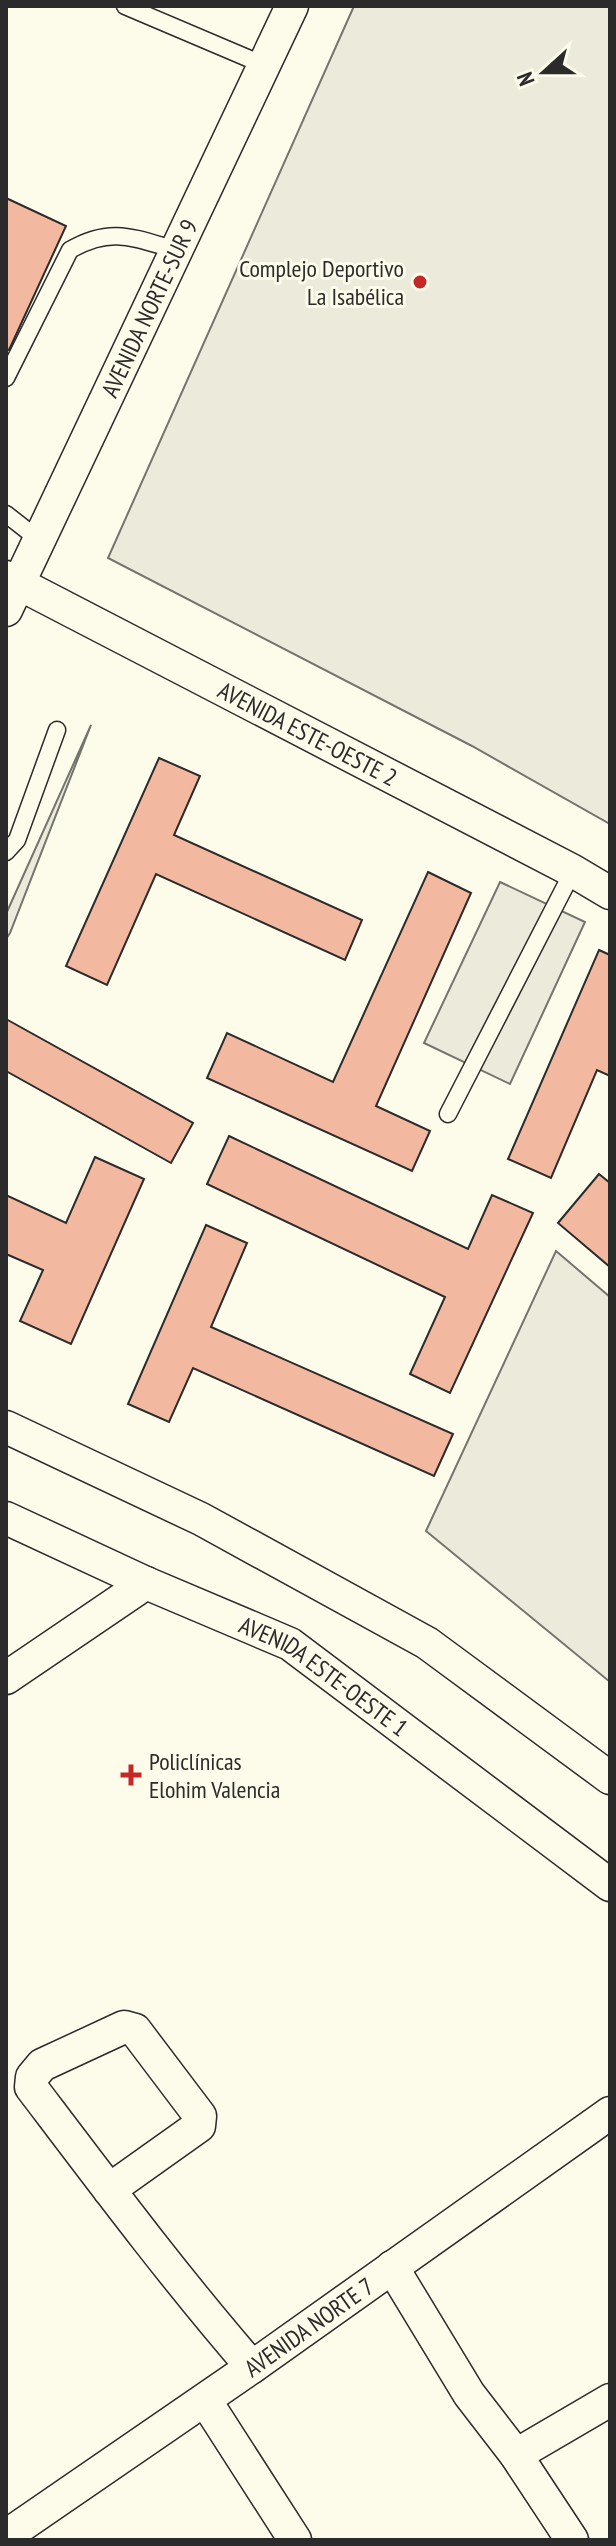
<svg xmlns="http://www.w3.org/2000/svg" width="616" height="2546" font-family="'PT Sans Narrow',sans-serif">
	<rect width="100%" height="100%" fill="#fdfbea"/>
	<!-- green -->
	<g fill="#ecebdb" stroke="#74746e" stroke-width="2">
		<polygon points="354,6 610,6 610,824 472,746 108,558"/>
		<polygon points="556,1251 610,1297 610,1682 426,1531"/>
	</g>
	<!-- parking -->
	<g fill="#eceadb" stroke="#74746e" stroke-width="2">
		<polygon points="91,725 10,933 6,939 6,914"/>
		<polygon points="500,882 585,922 510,1084 424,1043"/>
	</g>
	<!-- building -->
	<g fill="#f2b8a0" stroke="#2b2b2b" stroke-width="2">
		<polygon points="6,198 66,226 9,350 6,349"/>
		<polygon points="159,758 200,776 174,835 362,920 345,960 156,874 107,985 66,966"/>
		<polygon points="428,872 471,893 376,1106 430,1131 412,1171 207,1078 227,1033 333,1082"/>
		<polygon points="599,950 610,955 610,1076 597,1070 551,1178 508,1159"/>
		<polygon points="6,1019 193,1123 171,1163 6,1071"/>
		<polygon points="229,1136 468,1249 492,1195 533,1213 450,1393 410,1374 445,1297 207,1184"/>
		<polygon points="95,1157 144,1179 71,1344 20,1321 43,1270 6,1254 6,1195 66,1223"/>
		<polygon points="599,1174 610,1183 610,1267 558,1223"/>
		<polygon points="206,1225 247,1243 211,1327 453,1434 434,1476 193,1368 169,1422 128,1404"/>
	</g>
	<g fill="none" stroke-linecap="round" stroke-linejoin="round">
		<defs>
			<g id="lane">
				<polyline points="125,6 264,65"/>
				<path d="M6,378l64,-128c41,-24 64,-12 106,0"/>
				<polyline points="6,514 38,539"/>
				<polyline points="6,852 17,840 57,730"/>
				<polyline points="448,1114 573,871"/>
			</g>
			<g id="street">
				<path id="s1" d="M6,577l567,294 37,22"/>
				<path id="s2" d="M6,610l286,-604"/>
				<polyline points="6,1427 201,1519 427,1643 610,1778"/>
				<path id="s3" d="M6,1518l140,65 144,61 320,241"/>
				<polyline points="6,1678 146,1583"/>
				<path d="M109,2190l90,-64 1,-10 -65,-86 -11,-3 -82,38 -10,12 -1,10c72,95 143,190 221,280"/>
				<polyline points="392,2267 469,2394 516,2455 572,2540"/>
				<polyline points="205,2400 295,2540"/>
				<polyline points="516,2455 610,2400"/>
				<path id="s4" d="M6,2536l246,-169 358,-254"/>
			</g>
		</defs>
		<!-- lane casing -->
		<use href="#lane" stroke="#2b2b2b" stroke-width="19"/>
		<!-- street casing -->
		<use href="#street" stroke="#2b2b2b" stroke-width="35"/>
		<!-- lane -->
		<use href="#lane" stroke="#fdfbea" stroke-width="16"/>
		<!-- street -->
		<use href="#street" stroke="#fdfbea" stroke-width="32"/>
	</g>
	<!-- markers -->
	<g fill="#c62828" stroke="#fdfbea" stroke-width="3">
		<circle cx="420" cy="282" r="8"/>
		<path d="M127 1763h8v8h8v8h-8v8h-8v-8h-8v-8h8z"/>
	</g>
	<g text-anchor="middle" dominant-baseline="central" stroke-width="6" stroke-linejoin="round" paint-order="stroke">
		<!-- poi labels -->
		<g font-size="24" fill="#2b2b2b" stroke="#fdfbea" text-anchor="end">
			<text x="404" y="268">Complejo Deportivo<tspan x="404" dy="28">La Isabélica</tspan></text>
			<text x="149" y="1761" text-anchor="start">Policlínicas<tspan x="149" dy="28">Elohim Valencia</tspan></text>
		</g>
		<!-- street labels -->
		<g font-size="24" fill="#2b2b2b" stroke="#fdfbea">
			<text stroke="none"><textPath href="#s2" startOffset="334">AVENIDA NORTE-SUR 9</textPath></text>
			<text stroke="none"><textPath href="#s1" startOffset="340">AVENIDA ESTE-OESTE 2</textPath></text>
			<text stroke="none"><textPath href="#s3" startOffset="356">AVENIDA ESTE-OESTE 1</textPath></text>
			<text stroke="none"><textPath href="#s4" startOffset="368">AVENIDA NORTE 7</textPath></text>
		</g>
	</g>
	<!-- border -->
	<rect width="616" height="2546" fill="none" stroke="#2b2b2b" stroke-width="16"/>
	<!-- north arrow -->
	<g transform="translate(544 72) rotate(249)" stroke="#fdfbea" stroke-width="6" paint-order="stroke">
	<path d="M0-6L14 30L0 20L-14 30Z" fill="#2b2b2b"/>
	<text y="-12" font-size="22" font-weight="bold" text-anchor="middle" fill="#2b2b2b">N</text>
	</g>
</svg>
